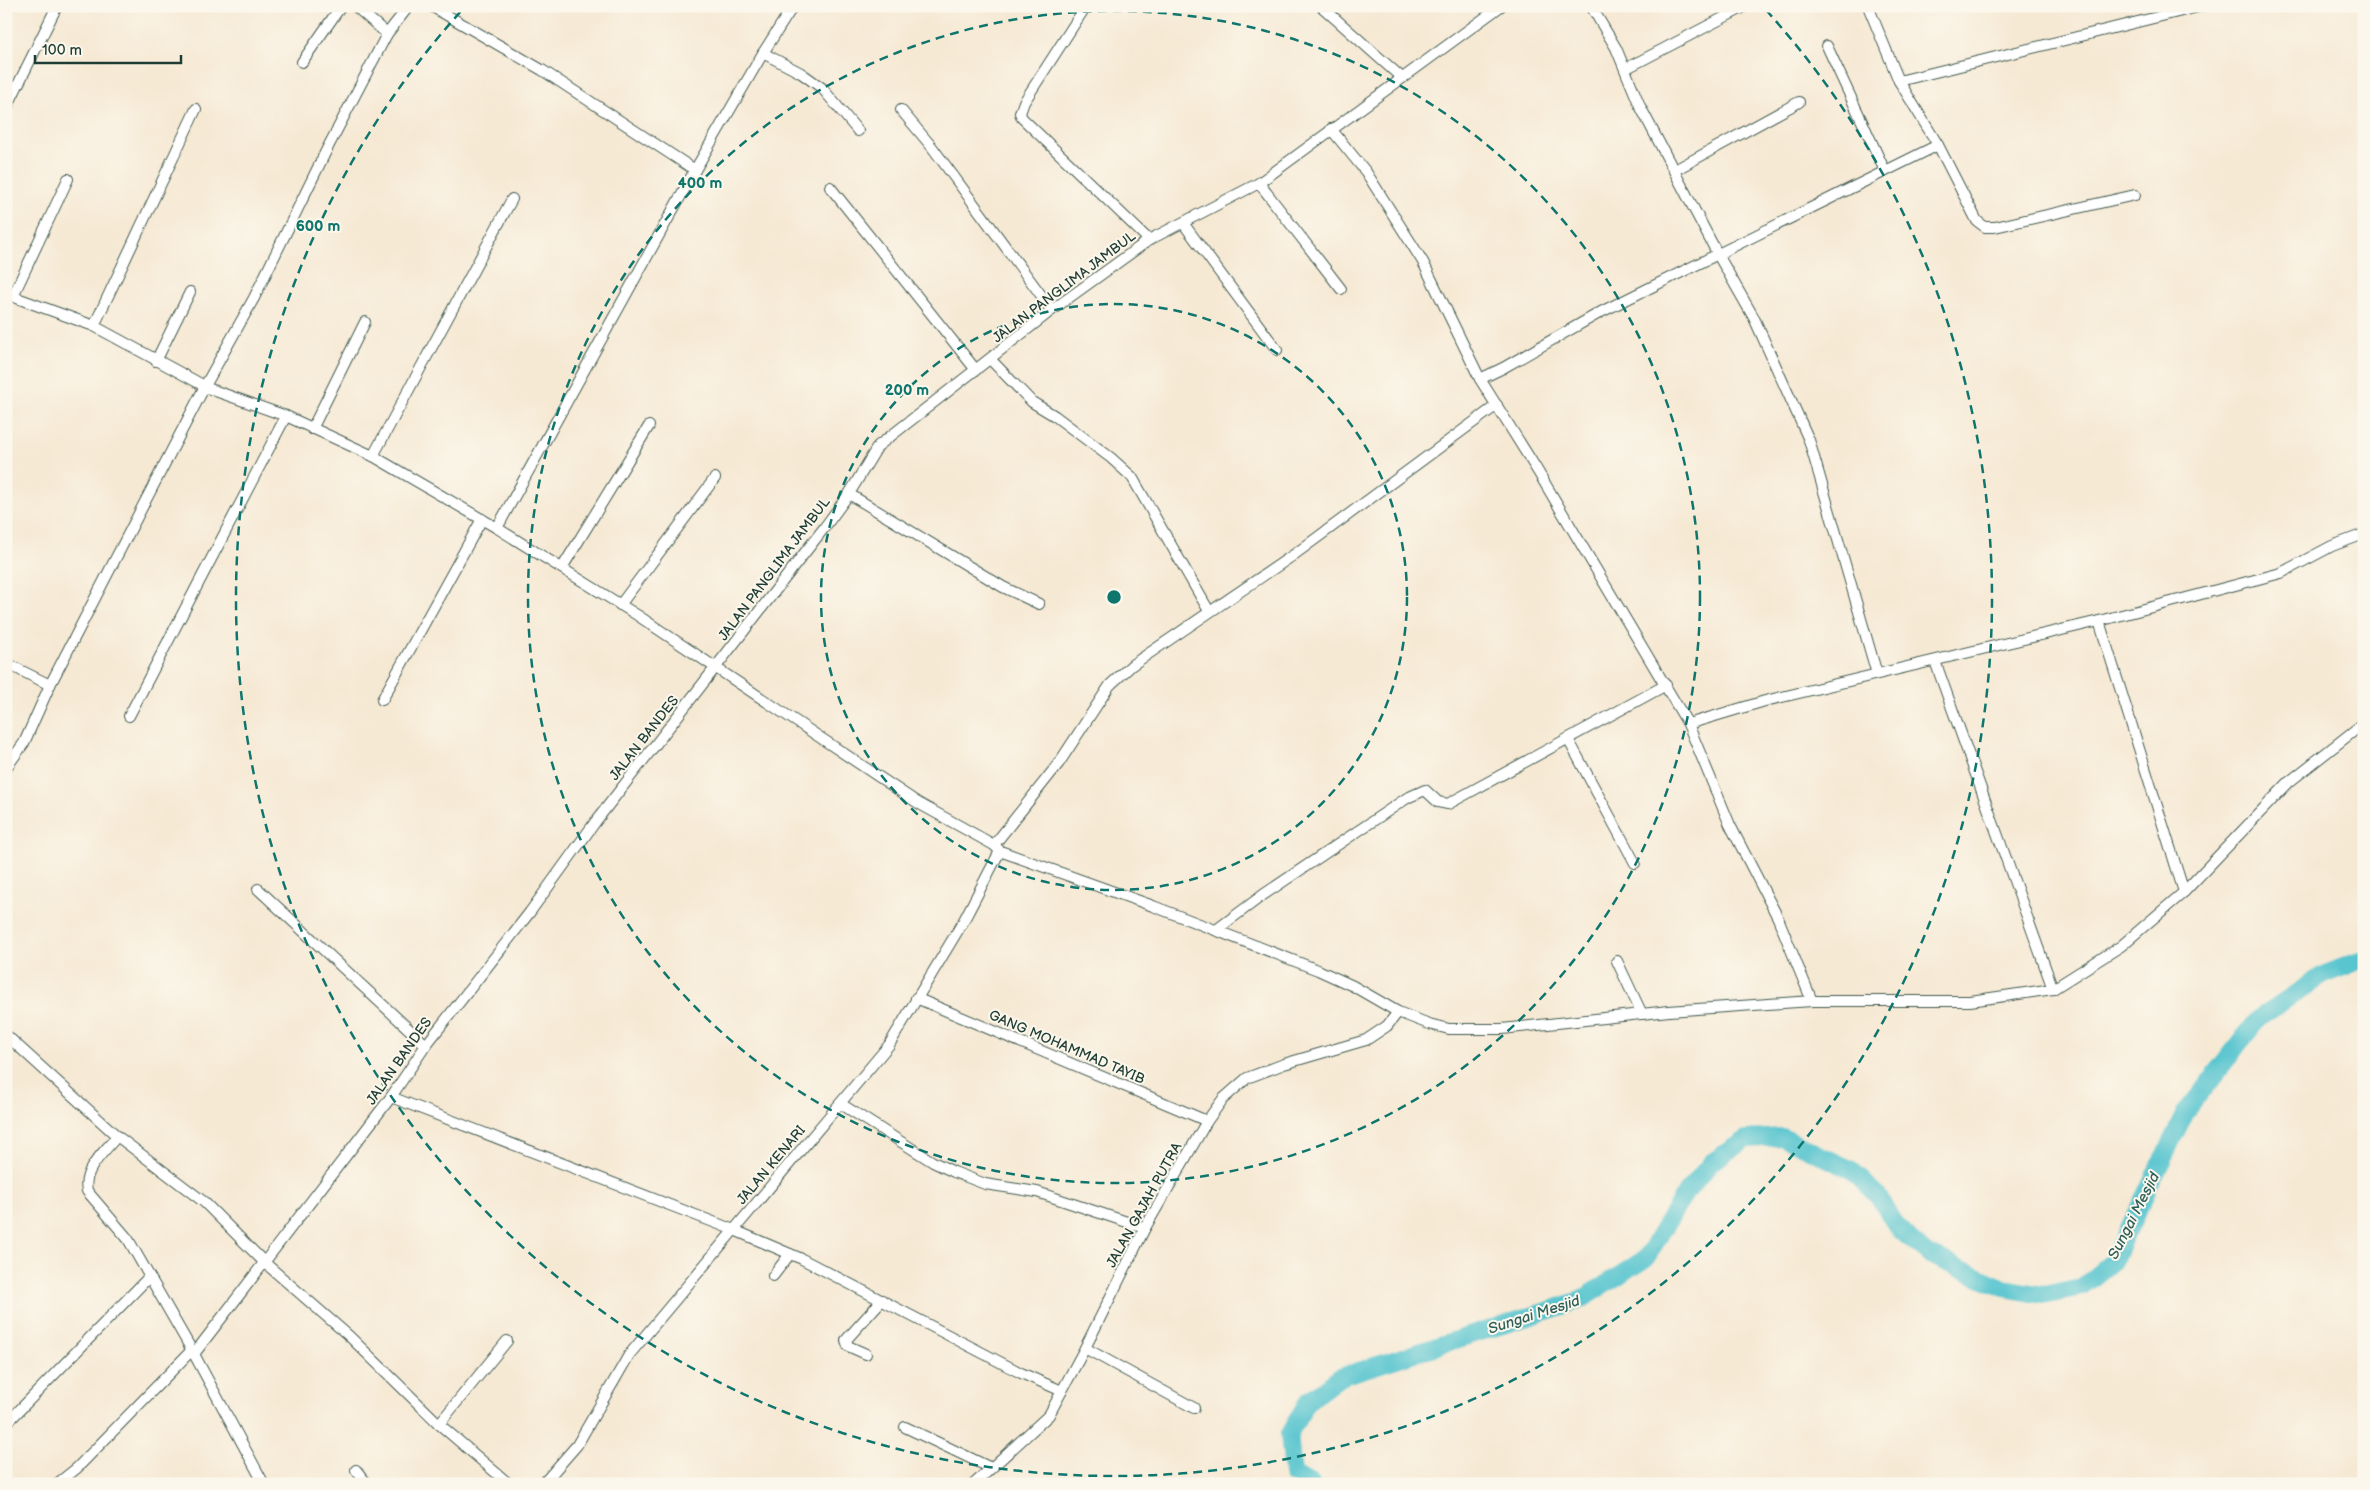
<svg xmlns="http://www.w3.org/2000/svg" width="2370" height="1490" font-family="'Balsamiq Sans',sans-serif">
	<rect width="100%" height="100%" fill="#fbf7ec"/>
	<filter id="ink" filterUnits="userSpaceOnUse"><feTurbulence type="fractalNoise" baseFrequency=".02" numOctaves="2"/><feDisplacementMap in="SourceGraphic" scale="10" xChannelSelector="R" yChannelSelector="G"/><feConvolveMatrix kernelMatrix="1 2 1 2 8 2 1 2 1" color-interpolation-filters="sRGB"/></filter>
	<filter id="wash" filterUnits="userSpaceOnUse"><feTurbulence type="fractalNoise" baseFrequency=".0096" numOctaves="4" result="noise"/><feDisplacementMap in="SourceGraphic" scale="20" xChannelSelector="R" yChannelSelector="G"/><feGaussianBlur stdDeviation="1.12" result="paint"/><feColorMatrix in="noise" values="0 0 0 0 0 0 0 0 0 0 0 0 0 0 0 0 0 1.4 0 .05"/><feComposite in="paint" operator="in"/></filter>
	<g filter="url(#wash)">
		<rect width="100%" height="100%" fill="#f6e9d4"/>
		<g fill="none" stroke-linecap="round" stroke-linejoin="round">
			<!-- river -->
			<polyline stroke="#58c5cf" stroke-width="18" points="1311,1484 1293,1474 1289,1434 1308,1401 1340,1377 1581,1300 1646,1258 1686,1192 1712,1162 1746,1139 1782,1137 1852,1170 1878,1196 1899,1230 1930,1255 2004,1288 2043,1295 2082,1287 2113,1261 2185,1113 2259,1018 2323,975 2364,959"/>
		</g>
	</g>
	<g filter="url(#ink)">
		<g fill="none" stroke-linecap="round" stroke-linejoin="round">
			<defs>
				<g id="street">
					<polyline points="355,6 387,34"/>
					<polyline points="431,6 542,70 695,170"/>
					<polyline points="1086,6 1024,102 1020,113 1022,118 1149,240"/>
					<polyline points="1321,6 1402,78"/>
					<polyline points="1591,6 1616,48 1640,106 1717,253 1754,318 1809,440 1877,674"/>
					<polyline points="1868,6 1899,81 1938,145 1977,221 1985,227 1995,227 2135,195"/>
					<polyline points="1827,46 1885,171"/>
					<polyline points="763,53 801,73 822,88 858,131"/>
					<polyline points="302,62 341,6"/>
					<polyline points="1625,69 1746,6"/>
					<polyline points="1899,81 2202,6"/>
					<polyline points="6,109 57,6"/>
					<polyline points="901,110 932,147 1052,310"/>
					<polyline points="1331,129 1366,172 1423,262 1480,379 1537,470 1688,724 1730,825 1778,918 1812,1001"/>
					<polyline points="1675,170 1799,102"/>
					<polyline points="1259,183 1341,289"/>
					<polyline points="830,187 976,370"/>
					<polyline points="1183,223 1277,350"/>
					<polyline points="6,294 94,326 210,389 286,416 373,456 497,528 637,615 918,803 994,845 1000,851 1153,906 1318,970 1353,986 1398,1012 1429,1024 1449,1029 1502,1029 1669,1011 1812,1001 1970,1001 2053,989 2121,946 2184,892 2289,782 2364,723"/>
					<polyline points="13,296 68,179"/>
					<polyline points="94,326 196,109"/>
					<polyline points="990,359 1032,402 1055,416 1111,458 1132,477 1209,611"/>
					<polyline points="156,361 190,292"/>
					<polyline points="1480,379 1503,368 1601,312 1938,145"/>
					<polyline points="312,429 365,322"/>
					<polyline points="373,456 512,199"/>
					<polyline points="849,494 1003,587 1039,604"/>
					<polyline points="497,528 695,170 763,53 793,6"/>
					<polyline points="562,568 649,426"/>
					<polyline points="620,605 715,478"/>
					<polyline points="2099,621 2184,892"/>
					<polyline points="1935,661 2053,989"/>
					<polyline points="6,663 50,685"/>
					<polyline points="382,700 482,519"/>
					<polyline points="129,716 286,416"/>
					<polyline points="1688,724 1765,701 2099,621 2281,573 2332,546 2364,534"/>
					<polyline points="1568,739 1635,863"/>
					<polyline points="6,768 24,743 50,685 205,386 254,298 327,149 387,34 409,6"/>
					<polyline points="994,845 1059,763 1110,685 1132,665 1295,554 1497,405"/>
					<polyline points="258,889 426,1045"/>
					<polyline points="1216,930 1263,895 1407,798 1425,790 1438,802 1448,804 1666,685"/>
					<polyline points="1617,961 1642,1014"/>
					<polyline points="916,998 1207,1121"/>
					<polyline points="6,1035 117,1136 204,1202 265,1263 349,1336 439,1424 509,1484"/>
					<polyline points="391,1097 734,1230 802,1259 1021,1373 1062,1391"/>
					<polyline points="841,1104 933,1162 954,1172 985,1184 1037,1192 1145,1228"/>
					<path d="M117,1136c-11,15 -35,33 -30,55l41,48 66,115"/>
					<polyline points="773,1276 790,1254"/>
					<polyline points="1085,1348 1194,1408"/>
					<polyline points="866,1354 848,1346 846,1340 882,1300"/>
					<polyline points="6,1424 148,1278"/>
					<polyline points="439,1424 507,1341"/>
					<polyline points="905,1427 991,1468"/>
					<polyline points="356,1470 367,1484"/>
					<polyline points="57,1484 77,1468 192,1350"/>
					<polyline points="264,1484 194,1354 391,1097 426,1045 530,912 596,821 824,528 849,494 878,446 1052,310 1149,240 1259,183 1501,6"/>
					<polyline points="543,1484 577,1445 629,1355 889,1045 963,922 1000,851"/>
					<polyline points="974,1484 1049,1415 1085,1348 1145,1228 1207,1121 1223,1099 1247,1078 1284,1064 1366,1040 1387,1026 1398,1012"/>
				</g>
			</defs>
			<!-- street casing -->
			<use href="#street" stroke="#3f574c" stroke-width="12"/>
			<!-- street -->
			<use href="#street" stroke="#fff" stroke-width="10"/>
		</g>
	</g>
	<!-- distance rings -->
	<g fill="none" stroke="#0f766e" stroke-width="2.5" stroke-dasharray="9 6">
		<circle cx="1114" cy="597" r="293"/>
		<circle cx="1114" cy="597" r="586"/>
		<path d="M1766 10A878 878 0 1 1 462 10"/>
	</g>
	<g text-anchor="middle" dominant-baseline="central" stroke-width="4" stroke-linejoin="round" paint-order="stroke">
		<!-- street labels -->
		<g font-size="14" fill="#1f3d34" stroke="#fbf7ec">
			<text transform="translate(1064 287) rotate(-37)">JALAN PANGLIMA JAMBUL</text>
			<text transform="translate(774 569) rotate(-53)">JALAN PANGLIMA JAMBUL</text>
			<text transform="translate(644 738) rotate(-52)">JALAN BANDES</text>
			<text transform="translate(1067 1047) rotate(23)">GANG MOHAMMAD TAYIB</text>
			<text transform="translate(399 1061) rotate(-55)">JALAN BANDES</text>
			<text transform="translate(771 1165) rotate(-50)">JALAN KENARI</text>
			<text transform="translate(1144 1205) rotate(-61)">JALAN GAJAH PUTRA</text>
		</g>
		<!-- water labels -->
		<g font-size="15" font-style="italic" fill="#2d5f5b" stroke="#fbf7ec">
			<text transform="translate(2134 1216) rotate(-63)">Sungai Mesjid</text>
			<text transform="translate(1534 1315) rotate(-18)">Sungai Mesjid</text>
		</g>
	</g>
	<circle cx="1114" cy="597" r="8" fill="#0f766e" stroke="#fbf7ec" stroke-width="2.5"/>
	<g font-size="15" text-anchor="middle" font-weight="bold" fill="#0f766e" stroke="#fbf7ec" stroke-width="4" stroke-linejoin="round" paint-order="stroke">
		<text x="700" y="188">400 m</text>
		<text x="318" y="231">600 m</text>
		<text x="907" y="395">200 m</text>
	</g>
	<!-- margin -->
	<rect width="2370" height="1490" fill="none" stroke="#fbf7ec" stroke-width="25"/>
	<!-- scale -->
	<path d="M35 55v8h146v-8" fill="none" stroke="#1f3d34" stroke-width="2.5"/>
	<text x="42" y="55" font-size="15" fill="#1f3d34" stroke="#fbf7ec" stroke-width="4" paint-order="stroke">100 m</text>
</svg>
